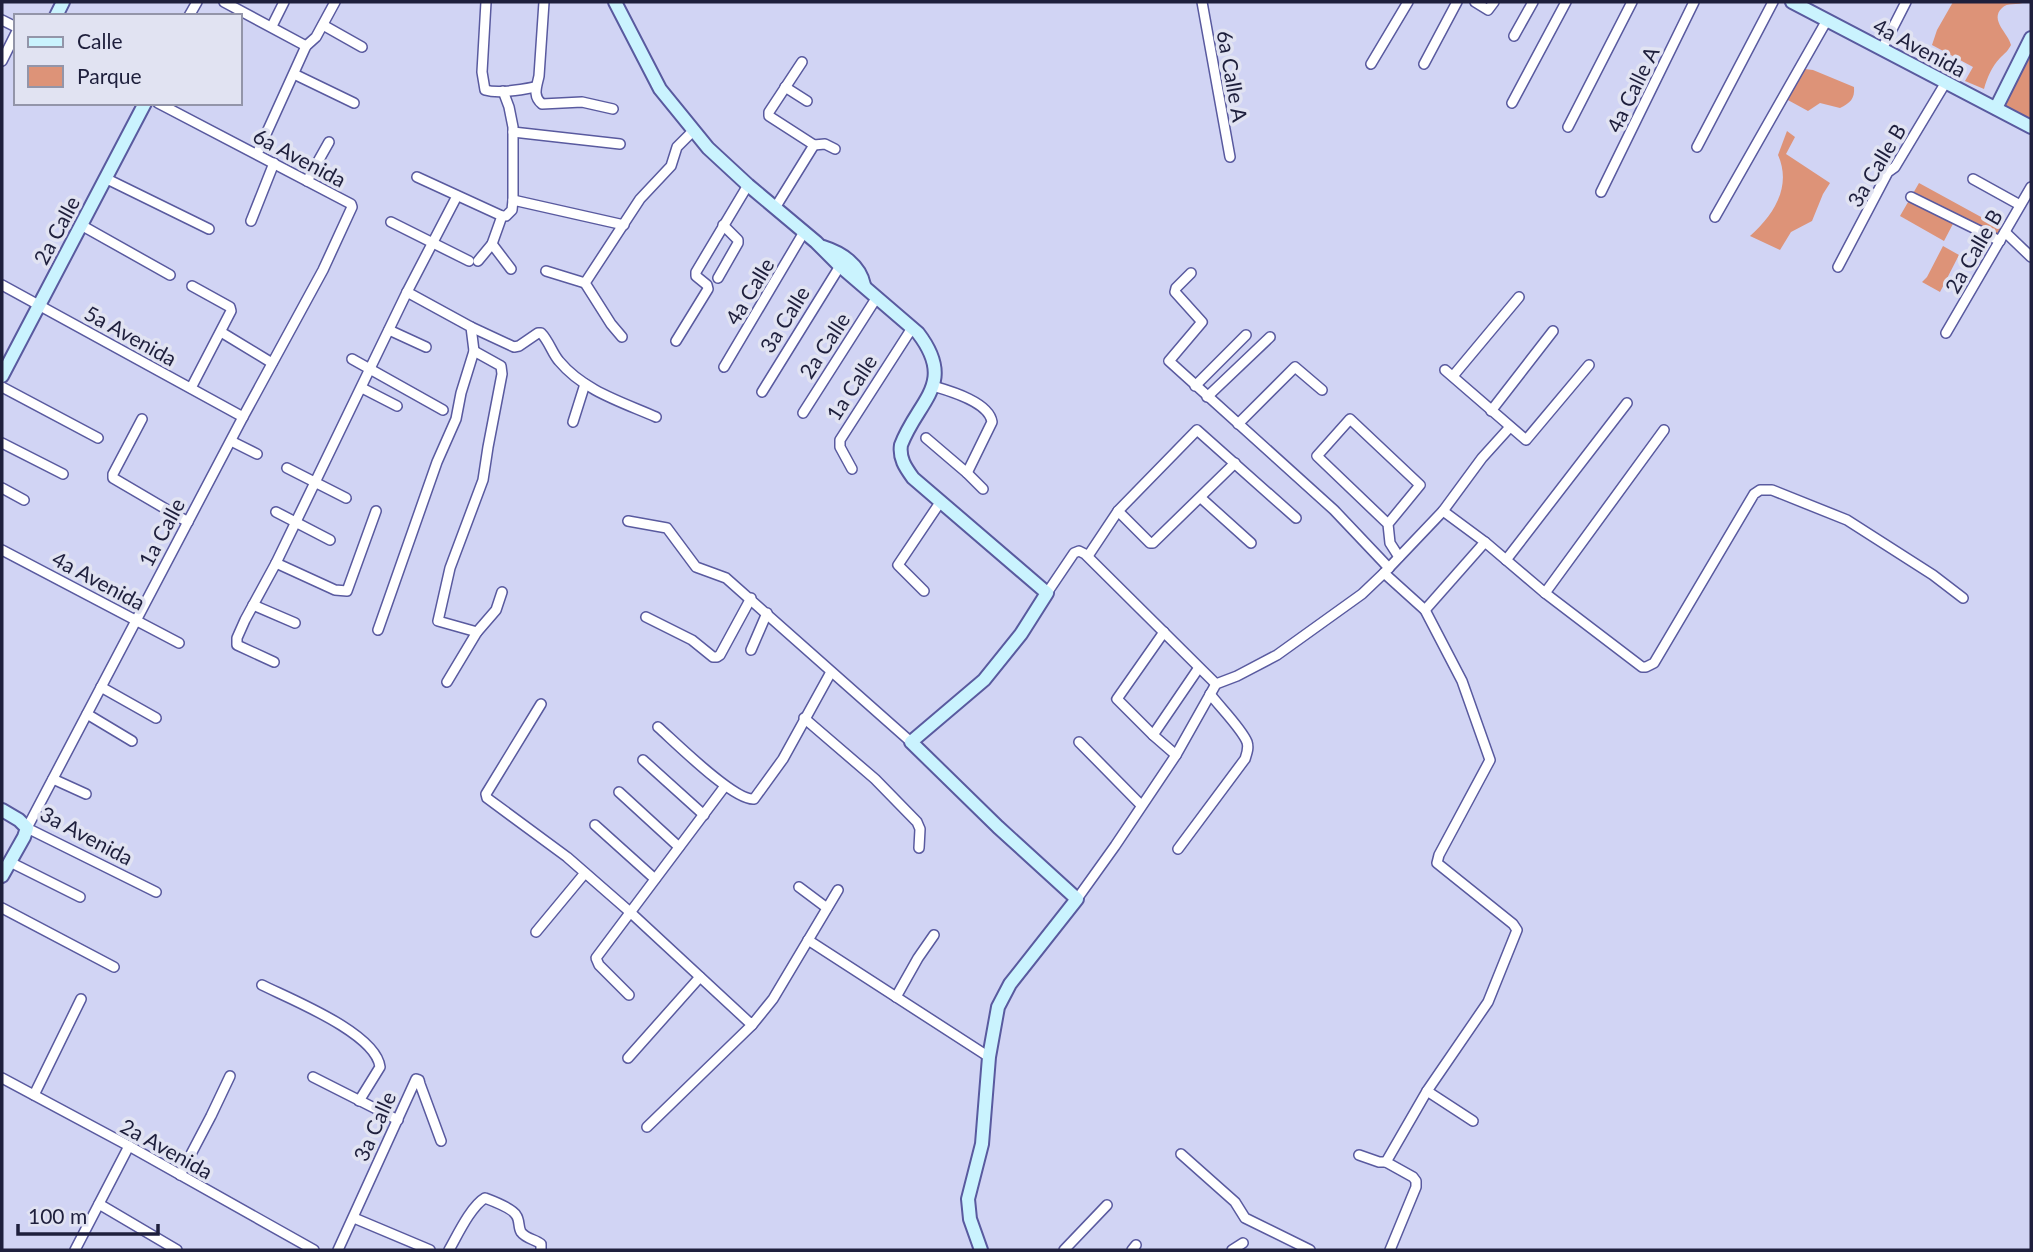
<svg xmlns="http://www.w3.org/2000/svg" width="2033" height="1252" font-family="Lato,sans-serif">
	<rect width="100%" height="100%" fill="#d1d4f4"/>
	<!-- green -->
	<g fill="#dd9378">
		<path d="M1953,2h71c-6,4 -17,0 -22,6 -13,12 7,26 9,37 -3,6 -6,8 -11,13 -8,8 -13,20 -16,31l-19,-8 8,-14 -41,-22 5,-15z"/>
		<polygon points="2031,51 2031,123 2002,108"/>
		<path d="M1805,69l8,1 41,17c1,12 -4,16 -14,21l-20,-5 -12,8 -22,-12 16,-28z"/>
		<path d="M1787,131l8,6 -9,17 44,29 -7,11 -11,27 -21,11 -11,18 -30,-14c24,-21 42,-50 28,-81z"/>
		<polygon points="1919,183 2003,229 1995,243 1955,220 1944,241 1900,216"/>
		<polygon points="1943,246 1959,255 1940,292 1922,282 1927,277"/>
	</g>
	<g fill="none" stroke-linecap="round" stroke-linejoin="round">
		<defs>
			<g id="street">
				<polyline points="224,2 306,46"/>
				<path d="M486,2l-4,70 3,18c14,4 35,0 50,-3"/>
				<path d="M544,2l-5,74c-2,10 -7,20 3,28l40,-2 31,7"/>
				<polyline points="1202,2 1230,157"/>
				<polyline points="1475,2 1488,10 1494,2"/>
				<polyline points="189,16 197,2"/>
				<polyline points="2,20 16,27"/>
				<polyline points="323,25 362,47"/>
				<polyline points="272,26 284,2"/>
				<polyline points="1514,36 1533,2"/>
				<polyline points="1882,49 1906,2"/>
				<polyline points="2,61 16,33"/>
				<polyline points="1371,64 1408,2"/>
				<polyline points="1424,64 1457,2"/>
				<polyline points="294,74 354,103"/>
				<polyline points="785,87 807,101"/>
				<polyline points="1512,103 1566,2"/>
				<polyline points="1568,127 1632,2"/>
				<polyline points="513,132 620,144"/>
				<polyline points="814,145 825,144 835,149"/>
				<polyline points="1697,147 1773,2"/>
				<polyline points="257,154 306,46 316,37 335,2"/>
				<polyline points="417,177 502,216"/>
				<polyline points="105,178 209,229"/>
				<polyline points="1973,179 2020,205"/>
				<polyline points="307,181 329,142"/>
				<polyline points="1601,192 1694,2"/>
				<polyline points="1911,197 2000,241"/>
				<polyline points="513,200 624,225"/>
				<polyline points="775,208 814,145 769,116 769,112 802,62"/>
				<polyline points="1715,217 1827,20"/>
				<polyline points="251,221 274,163"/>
				<polyline points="391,222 469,261"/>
				<polyline points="81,225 170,275"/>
				<polyline points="2005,232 2031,257"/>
				<polyline points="492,244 511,269"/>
				<polyline points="478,261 492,244 502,216 506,216 512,210 513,200 513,127 509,107 503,91"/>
				<polyline points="1838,267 1888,172 1895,167 1946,82"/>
				<polyline points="546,271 585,283"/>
				<polyline points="1191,273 1176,288 1175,292 1202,322 1169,361 1334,510 1389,568"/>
				<polyline points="718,278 738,243 738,240 723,225"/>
				<polyline points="2,285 243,417"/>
				<path d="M471,327l43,20 5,-1 19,-13h3c8,8 11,20 18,28 25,30 63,41 97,56"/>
				<polyline points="389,330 426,347"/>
				<polyline points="221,332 272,363"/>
				<polyline points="1946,333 2031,187"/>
				<polyline points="622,337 611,324 585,283 640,199 671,166 677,147 693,131"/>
				<polyline points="676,341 708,289 707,285 696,276 696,272 748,185"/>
				<polyline points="352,359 443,410"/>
				<polyline points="724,367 804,232"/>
				<polyline points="1445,370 1526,440 1589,365"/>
				<polyline points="1453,376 1519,297"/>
				<polyline points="1195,386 1246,335"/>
				<polyline points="2,387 98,438"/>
				<polyline points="191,388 231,311 230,307 192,286"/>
				<polyline points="362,388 397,406"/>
				<polyline points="762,392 840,266"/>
				<polyline points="1207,397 1270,337"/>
				<polyline points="1491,411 1553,331"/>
				<polyline points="803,413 877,297"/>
				<polyline points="142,419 113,474 113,478 188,522"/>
				<polyline points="573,422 585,384"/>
				<polyline points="1238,424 1295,367 1322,390"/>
				<path d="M926,438l41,35 25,-51c-3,-20 -42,-31 -59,-36"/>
				<polyline points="231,441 257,454"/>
				<polyline points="2,443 63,474"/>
				<polyline points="287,468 346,498"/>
				<polyline points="852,469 840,447 840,440 912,328"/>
				<polyline points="967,473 983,489"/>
				<polyline points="2,488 24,500"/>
				<polyline points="1201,498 1251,543"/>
				<polyline points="1118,511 1150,543 1153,543 1235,463"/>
				<polyline points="1443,511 1485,542 1545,593 1642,667 1646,667 1654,663 1754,494 1760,490 1772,490 1847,520 1933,575 1963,598"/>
				<polyline points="276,512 330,540"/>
				<polyline points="628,521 667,528 696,567 726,578 911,742"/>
				<polyline points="1388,524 1420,485 1350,419 1317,456 1388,524 1390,543 1399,557"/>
				<polyline points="2,550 179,643"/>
				<polyline points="1088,556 1118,511 1197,430 1296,518"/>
				<polyline points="1506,560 1627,403"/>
				<polyline points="276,563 335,590 347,591 376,511"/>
				<polyline points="1384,573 1425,610 1462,681 1490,760 1439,855 1437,863 1513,924 1517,930 1488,1002 1427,1091 1386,1162"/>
				<polyline points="924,591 898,565 941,501"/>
				<polyline points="1047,593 1074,553 1079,551 1085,554 1216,684"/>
				<polyline points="1545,593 1664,430"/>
				<polyline points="253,605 295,623"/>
				<polyline points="1425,610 1485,542"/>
				<polyline points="646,617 692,640 713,657 717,657 720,655 751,598"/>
				<polyline points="378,630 437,462 456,419 461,393 474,351 471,327 407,292"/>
				<polyline points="477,632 496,610 502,592"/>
				<polyline points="1164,632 1117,699 1153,735 1176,755"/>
				<polyline points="751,650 767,613"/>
				<polyline points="274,662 237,645 237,638 245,620 276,563 407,292 457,196"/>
				<polyline points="447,682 477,632 438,621 450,568 483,480 488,447 502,374 501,366 474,351"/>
				<polyline points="101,687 156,718"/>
				<polyline points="541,704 486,794 487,798 567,857 630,912 752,1025 773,999 838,890"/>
				<polyline points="87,714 132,741"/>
				<polyline points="804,718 875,779 917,822 920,829 919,848"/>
				<path d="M658,727c17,15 76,74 96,72l29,-40 48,-87"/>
				<polyline points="1153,735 1198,669"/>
				<polyline points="1079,742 1141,805"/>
				<polyline points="643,760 704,815"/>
				<polyline points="53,779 86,794"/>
				<polyline points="619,792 679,847"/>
				<polyline points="595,825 655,879"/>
				<path d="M1178,849l67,-90c2,-6 4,-11 2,-17 -5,-13 -28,-36 -37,-48"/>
				<polyline points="10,862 80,897"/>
				<polyline points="799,887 827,908"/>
				<polyline points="156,892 27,828 243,417 323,270 352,207 351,204 158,103"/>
				<polyline points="1077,899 1115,846 1176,755 1216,684 1237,676 1277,655 1362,594 1384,573 1443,511 1482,458 1510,427"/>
				<polyline points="2,908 114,967"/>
				<polyline points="536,932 585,873"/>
				<polyline points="808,940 989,1057"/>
				<path d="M262,985c28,14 114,48 118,82l-21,34"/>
				<polyline points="629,995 599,965 596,958 725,786"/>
				<polyline points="896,997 918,958 934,935"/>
				<polyline points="628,1058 700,977"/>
				<polyline points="313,1077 398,1120"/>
				<polyline points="2,1078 129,1146 314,1250"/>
				<polyline points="1427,1091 1473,1121"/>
				<polyline points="34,1095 81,999"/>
				<polyline points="647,1127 752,1025"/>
				<polyline points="1181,1154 1235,1202 1245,1218 1310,1250"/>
				<polyline points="1359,1155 1379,1162 1386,1162 1413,1177 1416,1181 1416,1187 1390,1250"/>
				<polyline points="180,1175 211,1116 230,1076"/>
				<polyline points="99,1204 177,1250"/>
				<polyline points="354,1218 430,1250"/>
				<polyline points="75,1250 129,1146"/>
				<polyline points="338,1250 416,1079 419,1080 420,1084 441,1141"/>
				<path d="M449,1250c8,-14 22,-44 36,-52 8,3 27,10 31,17 4,5 2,12 5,17 5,7 14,7 20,12v6"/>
				<polyline points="1064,1250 1107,1205"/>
				<polyline points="1132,1250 1136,1245"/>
				<polyline points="1232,1250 1243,1243"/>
			</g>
			<g id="secondary">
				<path d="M615,2l45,87 48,59 40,37 68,57 24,24 78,67c39,51 0,67 -17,112 -2,13 4,22 12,33l134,115 -26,41 -37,46 -73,62 87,85 79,72 -67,85 -12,23 -9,50 -7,87 -14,55 2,20 11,31"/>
				<polyline points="1792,2 2031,127"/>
				<polyline points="56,16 63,2"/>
				<polyline points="1996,108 2031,38"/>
				<path d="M823,247c19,6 37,18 41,38"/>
				<polyline points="2,376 145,103"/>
				<polyline points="2,810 19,820 27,828 24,837 2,876"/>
			</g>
		</defs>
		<!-- street casing -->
		<use href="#street" stroke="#595a9f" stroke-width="12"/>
		<!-- secondary casing -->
		<use href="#secondary" stroke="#595a9f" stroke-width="16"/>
		<!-- street -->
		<use href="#street" stroke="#fff" stroke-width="9"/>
		<!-- secondary -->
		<use href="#secondary" stroke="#caf3fe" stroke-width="12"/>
	</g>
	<g text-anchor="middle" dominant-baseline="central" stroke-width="7" stroke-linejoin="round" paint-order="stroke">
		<!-- street labels -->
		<g font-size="21" fill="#1e1f3c" stroke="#e1e3f2">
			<text transform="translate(1920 47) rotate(28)">4a Avenida</text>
			<text transform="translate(1233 76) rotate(80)">6a Calle A</text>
			<text transform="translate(1632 89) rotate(-64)">4a Calle A</text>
			<text transform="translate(300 157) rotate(28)">6a Avenida</text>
			<text transform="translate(1876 165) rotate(-59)">3a Calle B</text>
			<text transform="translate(56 230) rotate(-62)">2a Calle</text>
			<text transform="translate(1973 251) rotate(-60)">2a Calle B</text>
			<text transform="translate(749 291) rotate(-59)">4a Calle</text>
			<text transform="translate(784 319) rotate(-58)">3a Calle</text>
			<text transform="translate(131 335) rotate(29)">5a Avenida</text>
			<text transform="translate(824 345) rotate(-57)">2a Calle</text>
			<text transform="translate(851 387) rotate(-57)">1a Calle</text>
			<text transform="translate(161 532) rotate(-62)">1a Calle</text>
			<text transform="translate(99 580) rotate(28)">4a Avenida</text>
			<text transform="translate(87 835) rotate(28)">3a Avenida</text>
			<text transform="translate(374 1126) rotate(-66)">3a Calle</text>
			<text transform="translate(167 1148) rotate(29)">2a Avenida</text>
		</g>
	</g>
	<!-- border -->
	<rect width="2033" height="1252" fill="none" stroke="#1e1f3c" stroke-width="7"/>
	<!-- legend -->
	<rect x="14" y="14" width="228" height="91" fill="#e1e3f2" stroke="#9395a9" stroke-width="2"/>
	<rect x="28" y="37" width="35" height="10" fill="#caf3fe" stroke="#9395a9" stroke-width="2"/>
	<text x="77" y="49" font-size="21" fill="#1e1f3c">Calle</text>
	<rect x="28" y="66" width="35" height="21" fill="#dd9378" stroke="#9395a9" stroke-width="2"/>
	<text x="77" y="84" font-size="21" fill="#1e1f3c">Parque</text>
	<!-- scale -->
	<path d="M18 1224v10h140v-10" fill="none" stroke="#1e1f3c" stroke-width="3.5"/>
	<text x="28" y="1224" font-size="21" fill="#1e1f3c" stroke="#e1e3f2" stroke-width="5" paint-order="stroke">100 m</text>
</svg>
